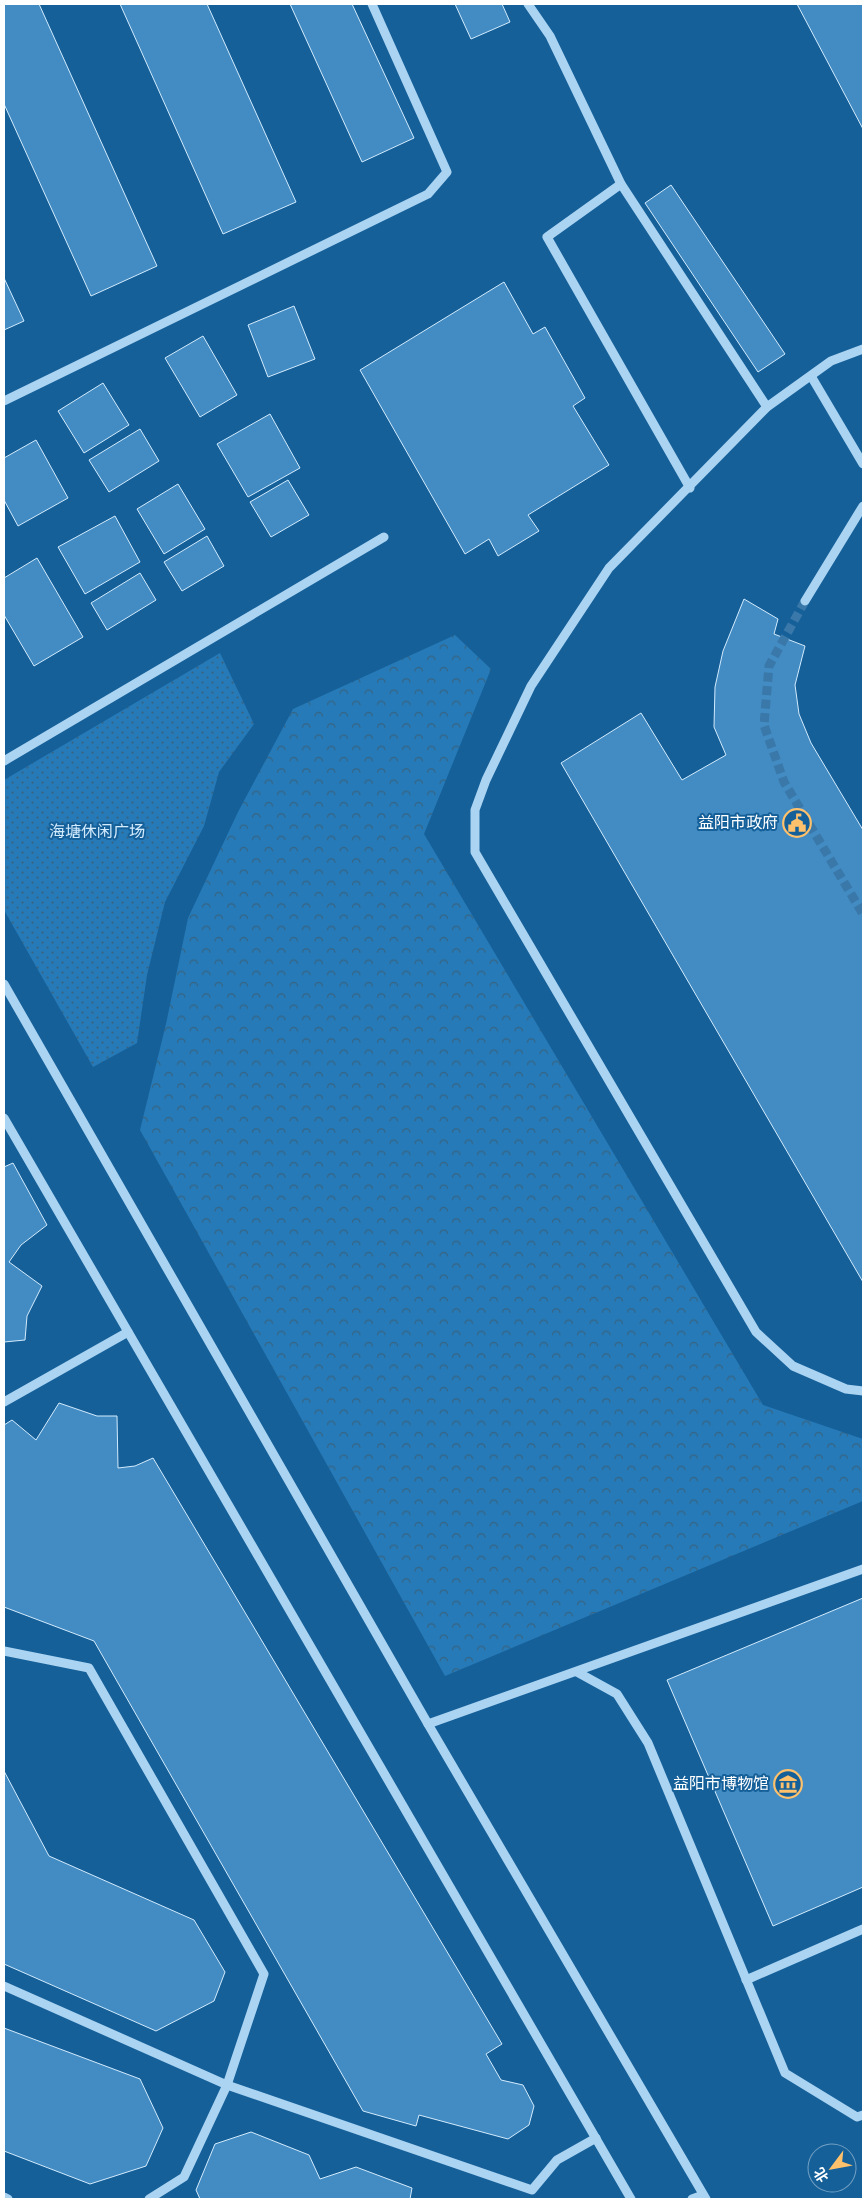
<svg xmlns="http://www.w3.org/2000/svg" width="867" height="2203" font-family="'Sofia Sans Condensed','Noto Sans SC',sans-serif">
	<defs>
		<pattern id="forest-crowns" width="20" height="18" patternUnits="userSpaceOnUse" patternTransform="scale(1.25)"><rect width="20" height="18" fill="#257ab7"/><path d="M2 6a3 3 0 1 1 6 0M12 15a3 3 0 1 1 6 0" fill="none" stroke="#386382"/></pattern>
		<pattern id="park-dots" width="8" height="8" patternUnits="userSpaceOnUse" patternTransform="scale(1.25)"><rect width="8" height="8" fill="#257ab7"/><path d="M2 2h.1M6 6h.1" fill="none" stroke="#386382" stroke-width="1.8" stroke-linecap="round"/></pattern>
	</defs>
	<rect width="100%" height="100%" fill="#16609a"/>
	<!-- forest -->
	<polygon fill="url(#forest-crowns)" points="455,635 491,669 424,834 763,1405 863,1439 863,1501 445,1676 140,1130 166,1024 188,918 238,812 293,709"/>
	<!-- park -->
	<polygon fill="url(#park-dots)" points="220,653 254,724 219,772 204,826 165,902 147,975 137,1043 93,1067 4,910 4,780"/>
	<!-- building -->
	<g fill="#438cc3" stroke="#d2ebfd">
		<polygon points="4,4 39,4 157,266 91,296 4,104"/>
		<polygon points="120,4 207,4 296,202 223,234"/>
		<polygon points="290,4 352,4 414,138 362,162"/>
		<polygon points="455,4 502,4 510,22 471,39"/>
		<polygon points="797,4 863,4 863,129"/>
		<polygon points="671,185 785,354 758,372 645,203"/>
		<polygon points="4,278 24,321 4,330"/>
		<polygon points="504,282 533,334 545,327 585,398 573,406 609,465 528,515 539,531 498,556 489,539 465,554 360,370"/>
		<polygon points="294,306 315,359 268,377 248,325"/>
		<polygon points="203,336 237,395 200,417 165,358"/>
		<polygon points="103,383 129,425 84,453 58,411"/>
		<polygon points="270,414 300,468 248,497 217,444"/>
		<polygon points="140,429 159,461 109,492 89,460"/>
		<polygon points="36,440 68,498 18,526 4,500 4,458"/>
		<polygon points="288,480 309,515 271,537 250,502"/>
		<polygon points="178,484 205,529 164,554 137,509"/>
		<polygon points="115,516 140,562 85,594 58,547"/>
		<polygon points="207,536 224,566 182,591 164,562"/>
		<polygon points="37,558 83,637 34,666 4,615 4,578"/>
		<polygon points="140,573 156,600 107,630 91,603"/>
		<polygon points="744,599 778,619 774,634 805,646 795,685 799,714 811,743 863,830 863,1282 561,763 641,713 682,780 726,755 714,727 715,687 723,651"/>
		<polygon points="13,1163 47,1225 21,1245 9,1262 42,1286 27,1316 25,1340 4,1342 4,1167"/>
		<polygon points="59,1403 97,1416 117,1416 118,1468 135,1466 153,1458 502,2044 486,2054 501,2080 523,2085 534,2106 529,2125 508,2139 419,2115 416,2126 363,2111 94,1641 4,1607 4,1425 12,1420 36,1440"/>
		<polygon points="863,1598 863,1887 773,1926 667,1680"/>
		<polygon points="4,1771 49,1856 194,1920 225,1972 214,2001 156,2031 4,1964"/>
		<polygon points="4,2028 140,2079 163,2128 146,2166 90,2184 4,2151"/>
		<polygon points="251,2132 309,2155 320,2179 356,2167 412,2188 410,2199 200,2199 196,2190 215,2144"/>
	</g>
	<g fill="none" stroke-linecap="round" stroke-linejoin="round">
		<!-- minor-tunnel -->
		<polyline stroke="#3978a9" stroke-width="9" stroke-dasharray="9 4.5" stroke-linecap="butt" points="805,601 769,666 764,725 784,782 863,914"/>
		<!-- minor -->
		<g stroke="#aad4f2" stroke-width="9">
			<polyline points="528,4 550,36 621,184 767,407"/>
			<polyline points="621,184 547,237 690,488"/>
			<polyline points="863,349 831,361 767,407 609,568 531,686 486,780 475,810 475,852 756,1332 793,1366 846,1389 863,1391"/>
			<polyline points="811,376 863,464"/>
			<polyline points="4,401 428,194 447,172 372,4"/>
			<polyline points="805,601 863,506"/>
			<polyline points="4,761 384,537"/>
			<polyline points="4,984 428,1724 706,2199"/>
			<polyline points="4,1118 631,2199"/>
			<polyline points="4,1402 128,1332"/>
			<polyline points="4,1651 89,1668 264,1974 227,2085 184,2177 149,2199"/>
			<polyline points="577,1672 617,1694 648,1743 785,2073 857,2117 863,2115"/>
			<polyline points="428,1724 863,1569"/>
			<polyline points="746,1980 863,1929"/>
			<polyline points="4,1986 227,2085 532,2190 557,2160 596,2138"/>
			<polyline points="4,2197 8,2199"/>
			<polyline points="692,2199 703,2195"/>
		</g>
	</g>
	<!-- icons -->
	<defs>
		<symbol id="civic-ring" viewBox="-11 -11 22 22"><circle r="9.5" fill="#16609a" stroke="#ffc16b" stroke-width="1.5"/><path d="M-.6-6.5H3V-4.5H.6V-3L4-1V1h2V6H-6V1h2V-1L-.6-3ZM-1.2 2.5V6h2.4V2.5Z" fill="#ffc16b"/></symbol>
		<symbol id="museum-ring" viewBox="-11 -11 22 22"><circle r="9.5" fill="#16609a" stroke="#ffc16b" stroke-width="1.5"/><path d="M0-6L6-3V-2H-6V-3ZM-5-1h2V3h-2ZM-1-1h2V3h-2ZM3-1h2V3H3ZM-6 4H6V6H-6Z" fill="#ffc16b"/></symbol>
	</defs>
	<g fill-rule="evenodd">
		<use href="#civic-ring" x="781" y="807" width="32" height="32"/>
		<use href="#museum-ring" x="772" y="1768" width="32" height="32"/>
	</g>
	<g text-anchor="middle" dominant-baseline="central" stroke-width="4" stroke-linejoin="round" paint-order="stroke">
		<!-- poi labels -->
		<g font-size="16" fill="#fff" stroke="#16609a" text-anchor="end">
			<text x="778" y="823">益阳市政府</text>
			<text x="769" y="1784">益阳市博物馆</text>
		</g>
		<!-- park labels -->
		<g font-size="16" fill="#d2ebfd" stroke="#16609a">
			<text x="97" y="832">海塘休闲广场</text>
		</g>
	</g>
	<!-- border -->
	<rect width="867" height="2203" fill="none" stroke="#ffffff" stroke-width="10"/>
	<!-- north arrow -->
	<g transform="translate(832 2168) rotate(238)"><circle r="24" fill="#16609a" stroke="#73a0c2"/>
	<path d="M0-4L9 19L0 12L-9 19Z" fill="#ffc16b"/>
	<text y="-8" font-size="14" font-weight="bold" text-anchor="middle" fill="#ffffff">北</text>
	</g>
</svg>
